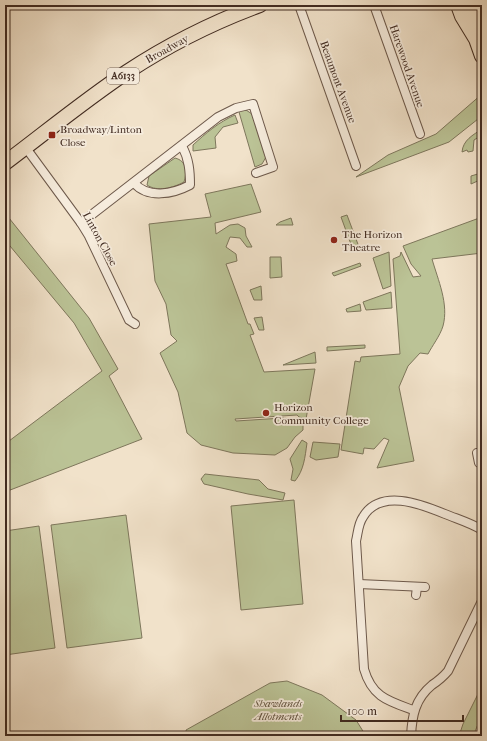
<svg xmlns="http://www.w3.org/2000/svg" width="487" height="741" font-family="'IM FELL French Canon',serif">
	<rect width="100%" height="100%" fill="#f1e2ca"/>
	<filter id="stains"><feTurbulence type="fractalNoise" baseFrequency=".005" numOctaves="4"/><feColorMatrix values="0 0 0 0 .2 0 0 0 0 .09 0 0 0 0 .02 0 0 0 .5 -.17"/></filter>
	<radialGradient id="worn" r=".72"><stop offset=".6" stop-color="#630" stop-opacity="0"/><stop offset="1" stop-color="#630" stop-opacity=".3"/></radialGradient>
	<!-- green -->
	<g fill="#bbc396" stroke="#7e775c">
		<polygon points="482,94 482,114 478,119 449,142 356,177 388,155 436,134"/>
		<polygon points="242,110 246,110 252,114 266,157 262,164 255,167 239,112"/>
		<path d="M235,115l3,8 -15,4 -8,10 1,11 -23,3v-6c13,-12 26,-23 42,-30z"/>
		<path d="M482,129v6l-8,5 -1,11 -5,1 -1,-2 -5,2c1,-12 11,-17 20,-23z"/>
		<path d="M175,158c12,3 12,14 9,24 -11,6 -27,10 -37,3l2,-9z"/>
		<polygon points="481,173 482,179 471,184 471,176"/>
		<polygon points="251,184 261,212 215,223 216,234 230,225 238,224 245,228 246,236 252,247 247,247 240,238 230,237 226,247 236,254 237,261 226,264 248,324 250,324 254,334 250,335 264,372 315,369 306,419 299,417 297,415 235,419 236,421 283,418 303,421 303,430 295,437 287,448 275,455 233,453 201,445 187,433 178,392 160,353 177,341 171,335 166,304 155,281 149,224 211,217 205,194"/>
		<polygon points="5,213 89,318 118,369 109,376 142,439 5,492 5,442 9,441 102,371 74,323 5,240"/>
		<polygon points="347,215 359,247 352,250 351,247 352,247 341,217"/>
		<path d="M482,217v36l-50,6c6,21 17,45 11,67 -3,10 -11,20 -15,28l-8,-1 -12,13 -9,21 15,74 -37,7 12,-28 -5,-2 -10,11 -10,-1 -1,6 -22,-4 14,-89 5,1 1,-5 39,-3 -7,-95 7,-3 1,-4 12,25 8,-1 -10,-12 -8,-18z"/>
		<polygon points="291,218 293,225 276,225 280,222"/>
		<polygon points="389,252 391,286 383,289 373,258"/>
		<polygon points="270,257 281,257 282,277 270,278"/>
		<polygon points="360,263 361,266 334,276 332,273"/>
		<polygon points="261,286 262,300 254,300 250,290"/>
		<polygon points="391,292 392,308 366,310 363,302"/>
		<polygon points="360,304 361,311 347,312 346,309"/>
		<polygon points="262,317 264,330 259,330 254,318"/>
		<polygon points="365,345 365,348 327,351 327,347"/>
		<polygon points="315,352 316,363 283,365"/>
		<path d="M302,440l5,3c-2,14 -3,27 -12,38l-4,-1 2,-11 -3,-10z"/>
		<polygon points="313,442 340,444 338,457 316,460 310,457"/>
		<polygon points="205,474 259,480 268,489 285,493 283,500 248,494 204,484 201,479"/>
		<polygon points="294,500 303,604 241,610 231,506"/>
		<polygon points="126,515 142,638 67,648 51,525"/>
		<polygon points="39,526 55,648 5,655 5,531"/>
		<polygon points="287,681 322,695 356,720 366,736 187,736 186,730 270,683"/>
		<polygon points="482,686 482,715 473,736 459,736 463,724"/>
	</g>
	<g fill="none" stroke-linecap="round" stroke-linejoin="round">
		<defs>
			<g id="street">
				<polyline points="299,5 356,166"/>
				<polyline points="374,5 420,134"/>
				<polyline points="26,148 81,223 89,236 129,320 135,324"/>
				<path d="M134,183c14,16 39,11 56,2 0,-14 -1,-26 -8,-39"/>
				<polyline points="81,223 218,117 236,108 253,104 273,167 256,173"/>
				<polyline points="477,453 479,463 482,464"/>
				<polyline points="359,584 425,587"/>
				<polyline points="416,595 417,587"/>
				<path d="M413,710c-25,-9 -41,-13 -49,-41l-8,-128c2,-8 2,-17 7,-24 17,-29 58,-13 82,-3 12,5 26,9 37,16"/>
				<path d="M411,736c1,-20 4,-37 21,-51 6,-4 11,-8 16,-14l34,-70"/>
			</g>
			<g id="highway">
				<polyline points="458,5 462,16 476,39 482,56"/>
				<polyline points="473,5 472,14 475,33"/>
				<path d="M5,163c40,-30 80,-63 122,-91 41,-27 87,-50 133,-67"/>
			</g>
		</defs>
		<!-- street casing -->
		<use href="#street" stroke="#6d594b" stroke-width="10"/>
		<!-- highway casing -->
		<use href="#highway" stroke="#412b21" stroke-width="16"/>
		<!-- street -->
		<use href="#street" stroke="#f6ecdd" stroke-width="8"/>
		<!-- highway -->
		<use href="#highway" stroke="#f1e2ca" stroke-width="14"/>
	</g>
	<!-- markers -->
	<g fill="#8f2418" stroke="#f6ecdd" stroke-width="1.5">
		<rect x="48" y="131" width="8" height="8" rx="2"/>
		<circle cx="334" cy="240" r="4"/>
		<circle cx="266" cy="413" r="4"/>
	</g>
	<g text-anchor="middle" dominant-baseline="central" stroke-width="3.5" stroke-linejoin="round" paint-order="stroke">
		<!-- shield labels -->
		<rect fill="#f6ecdd" stroke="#776559" stroke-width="1" x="107" y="68" width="32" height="16" rx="3"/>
		<g font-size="10" font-weight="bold" fill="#412b21">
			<text x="123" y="76">A6133</text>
		</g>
		<!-- street labels -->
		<g font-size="11" fill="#412b21" stroke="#f6ecdd">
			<text transform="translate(167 49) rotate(-29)">Broadway</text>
			<text transform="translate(407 66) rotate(71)">Harewood Avenue</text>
			<text transform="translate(338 82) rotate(70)">Beaumont Avenue</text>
			<text transform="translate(100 239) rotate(61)">Linton Close</text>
		</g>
		<!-- poi labels -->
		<g font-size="11" fill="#412b21" stroke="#f6ecdd" text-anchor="start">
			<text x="60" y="129">Broadway/Linton<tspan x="60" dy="13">Close</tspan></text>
			<text x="342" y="234">The Horizon<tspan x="342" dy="13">Theatre</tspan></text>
			<text x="274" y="407">Horizon<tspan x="274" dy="13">Community College</tspan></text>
		</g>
		<!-- park labels -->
		<g font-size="11" font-style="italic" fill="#60513e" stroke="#f6ecdd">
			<text x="278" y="703">Shawlands<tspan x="278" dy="13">Allotments</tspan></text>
		</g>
	</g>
	<!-- margin -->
	<rect width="487" height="741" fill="none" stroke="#f1e2ca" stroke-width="20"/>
	<rect x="6" y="6" width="475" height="729" fill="none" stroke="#412b21" stroke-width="2"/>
	<rect x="10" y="10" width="467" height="721" fill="none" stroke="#412b21"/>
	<!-- scale -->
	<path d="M341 715v6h122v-6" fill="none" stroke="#412b21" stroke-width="2"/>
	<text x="347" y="715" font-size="12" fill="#412b21" stroke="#f6ecdd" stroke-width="3" paint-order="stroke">100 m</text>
	<rect width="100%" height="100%" filter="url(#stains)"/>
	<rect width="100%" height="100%" fill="url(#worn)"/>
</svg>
